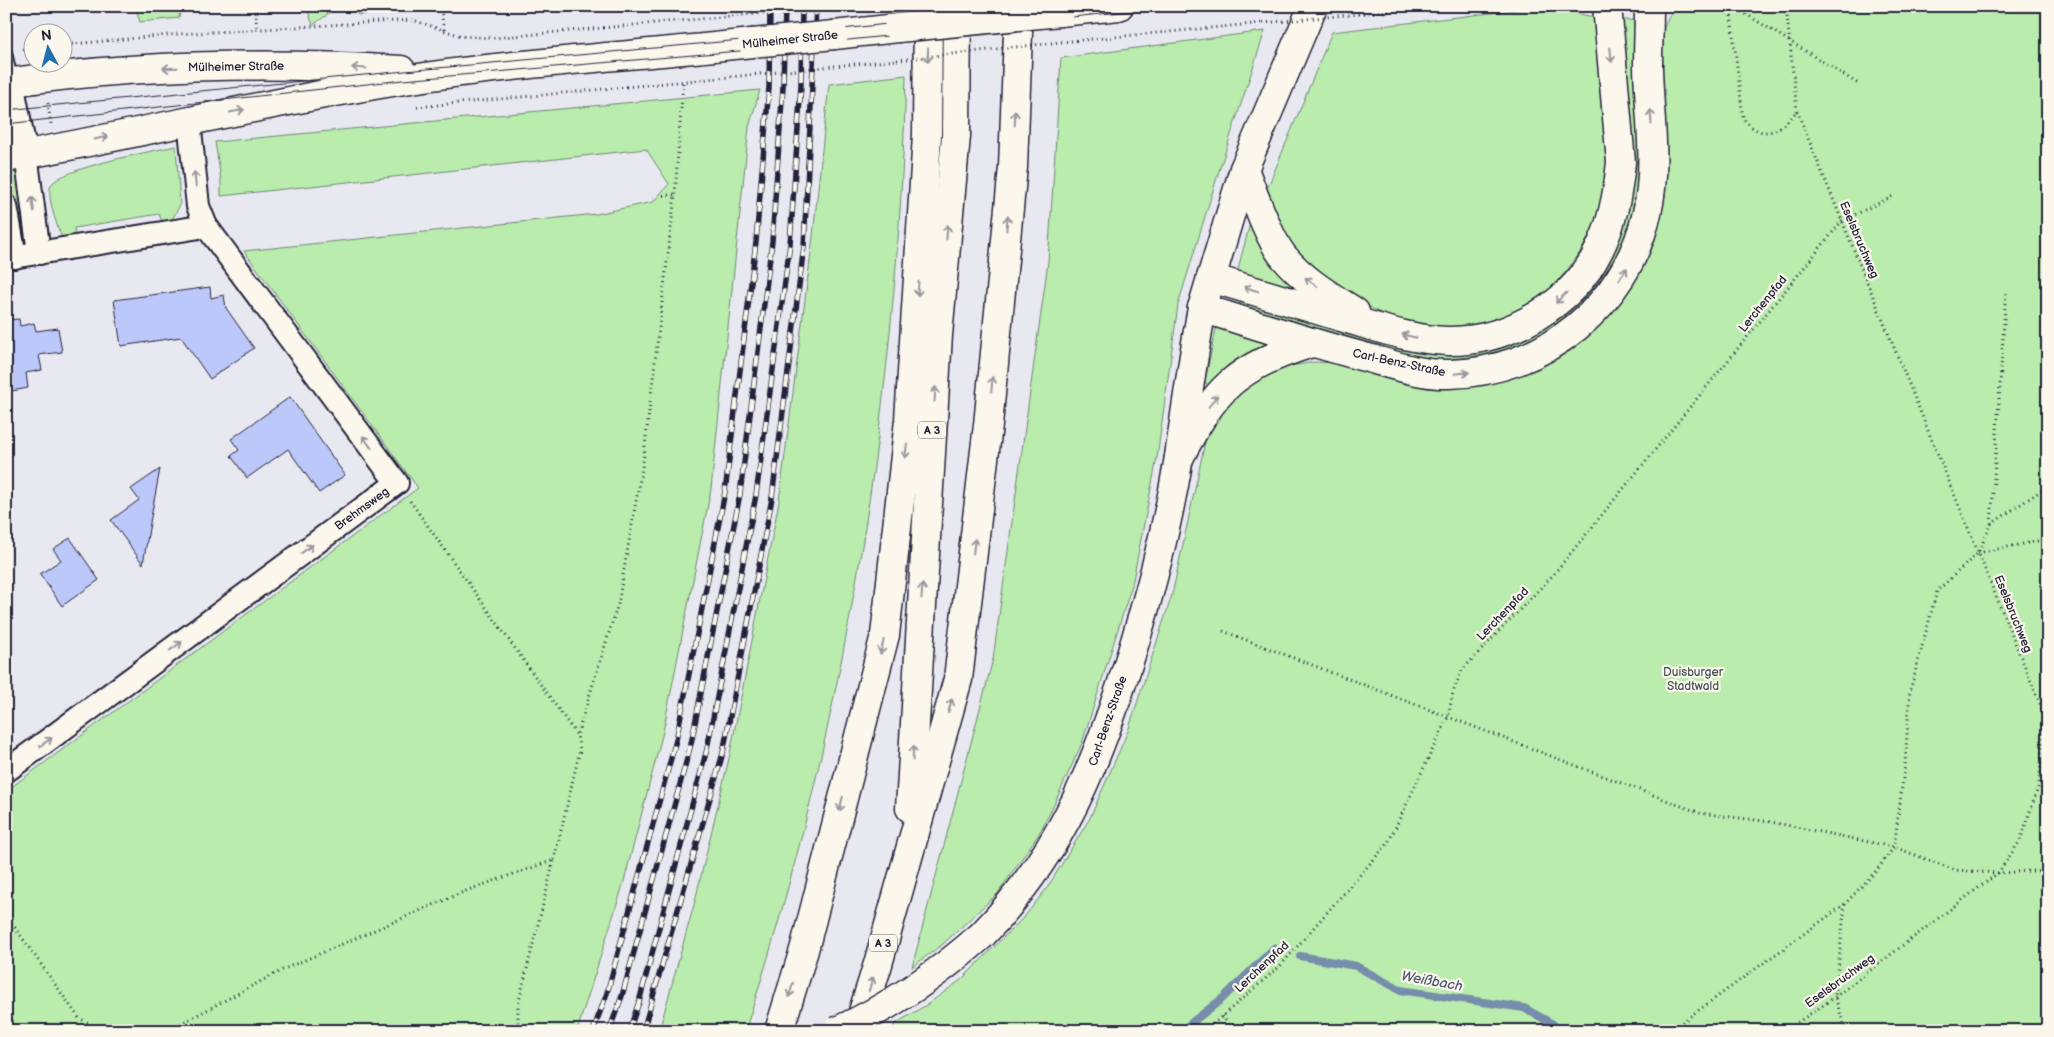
<svg xmlns="http://www.w3.org/2000/svg" width="2054" height="1037" font-family="'Balsamiq Sans',sans-serif">
	<rect width="100%" height="100%" fill="#e8e9f0"/>
	<filter id="ink" filterUnits="userSpaceOnUse"><feTurbulence type="fractalNoise" baseFrequency=".02" numOctaves="2"/><feDisplacementMap in="SourceGraphic" scale="10" xChannelSelector="R" yChannelSelector="G"/><feConvolveMatrix kernelMatrix="1 2 1 2 8 2 1 2 1" color-interpolation-filters="sRGB"/></filter>
	<g filter="url(#ink)">
		<!-- green -->
		<g fill="#baecad" stroke="#6e8774">
			<polygon points="135,6 181,6 179,18 140,22"/>
			<polygon points="306,6 339,6 313,25"/>
			<polygon points="353,6 423,6 358,15"/>
			<path d="M1549,6c18,0 31,12 48,10l11,146c-5,100 -88,184 -192,164 -27,-5 -49,-20 -71,-35 -20,-13 -41,-27 -54,-47 -10,-16 -16,-38 -24,-55l65,-157z"/>
			<polygon points="2048,6 2048,1031 892,1031 895,1024 928,1004 962,979 1025,916 1047,888 1090,818 1128,731 1172,595 1207,433 1225,404 1244,386 1267,374 1290,366 1315,362 1339,363 1448,385 1624,292 1661,65 1664,27 1670,14 1684,7"/>
			<polygon points="1620,20 1634,20 1642,162 1629,237 1604,283 1565,324 1508,355 1448,364 1394,355 1249,309 1240,304 1240,300 1475,350 1608,257"/>
			<polygon points="1265,31 1218,174 1178,305 1157,458 1132,585 1082,743 1051,811 1038,835 998,893 943,944 912,967 993,659 1048,262 1061,58"/>
			<path d="M906,75c-8,321 -61,650 -161,956h-86l36,-130 35,-147 49,-253 33,-256 17,-161z"/>
			<polygon points="760,90 749,127 711,489 663,732 623,885 577,1031 6,1031 6,791 418,488 244,251 596,214 653,202 669,184 646,149 221,196 221,179 215,142"/>
			<path d="M176,146l4,59 -9,16 -9,1 -3,-8 -85,14 1,8 -13,1c-5,-9 -16,-43 -11,-52 10,-17 102,-34 125,-39z"/>
			<polygon points="12,172 18,174 26,235 22,236 18,229 9,177"/>
			<path d="M1250,223h4c10,24 20,44 38,63v3l-55,-16z"/>
			<polygon points="1217,324 1275,340 1209,388 1205,381"/>
		</g>
		<g fill="none" stroke-linecap="round" stroke-linejoin="round">
			<!-- stream -->
			<g stroke="#768dac" stroke-width="8">
				<polyline points="1300,956 1356,966 1400,990 1524,1008 1553,1024 1559,1031"/>
				<polyline points="1181,1031 1223,998 1274,948"/>
			</g>
		</g>
		<!-- building -->
		<g fill="#bcc8f9" stroke="#22223b">
			<polygon points="210,287 211,298 224,295 226,308 254,348 210,379 181,337 121,346 114,300"/>
			<polygon points="19,319 20,326 34,323 36,331 58,328 62,352 39,355 42,370 26,373 28,388 6,392 6,320"/>
			<polygon points="290,397 345,475 319,493 288,449 247,478 231,456 239,450 231,439"/>
			<polygon points="160,469 151,517 143,564 111,520 139,500 131,489"/>
			<polygon points="70,538 99,580 62,606 40,574 61,560 53,549"/>
		</g>
		<g fill="none" stroke-linecap="round" stroke-linejoin="round">
			<defs>
				<polyline id="service" points="6,54 12,82"/>
				<g id="minor">
					<polyline points="12,82 26,154 39,253"/>
					<polyline points="6,206 15,257"/>
					<polyline points="6,258 206,226"/>
					<polyline points="6,771 397,483 206,226 198,206 189,120"/>
				</g>
				<path id="tertiary" d="M982,935c81,-84 114,-170 149,-280 20,-65 37,-131 48,-198 7,-50 14,-100 23,-149"/>
				<g id="secondary">
					<path d="M1313,6l-69,163 -42,139c56,18 112,36 170,51 24,7 52,16 77,15 95,-2 177,-68 198,-161 11,-48 2,-98 1,-146 0,-20 1,-41 1,-61"/>
					<polyline points="1060,12 1119,6"/>
					<polyline points="834,35 898,28"/>
					<path d="M6,83c131,-19 264,-21 395,-13"/>
					<path d="M6,158c133,-24 265,-57 399,-78 114,-18 231,-24 347,-37"/>
					<path d="M1244,169c9,23 25,71 40,88 19,23 46,39 71,55"/>
					<path d="M1211,278c44,13 87,26 130,39 35,10 70,23 107,24 60,1 125,-37 151,-91 14,-27 19,-58 22,-88l-14,-156"/>
					<path d="M1179,458c37,-71 55,-90 133,-115"/>
				</g>
				<g id="motorway">
					<polyline points="910,808 938,335 956,136 957,6"/>
					<polyline points="779,1031 804,950 885,635 909,420 927,135 928,6"/>
					<polyline points="857,1031 878,964 958,679 988,425 1013,167 1019,6"/>
				</g>
			</defs>
			<!-- service casing -->
			<use href="#service" stroke="#22223b" stroke-width="15"/>
			<!-- minor casing -->
			<use href="#minor" stroke="#22223b" stroke-width="26"/>
			<!-- tertiary casing -->
			<use href="#tertiary" stroke="#22223b" stroke-width="31"/>
			<!-- secondary casing -->
			<use href="#secondary" stroke="#22223b" stroke-width="31"/>
			<!-- motorway casing -->
			<use href="#motorway" stroke="#22223b" stroke-width="31"/>
			<!-- path -->
			<g stroke="#22223b" stroke-width="3" stroke-dasharray="1 4" stroke-linecap="butt">
				<polyline points="255,6 257,29"/>
				<path d="M1730,6l13,112c19,24 36,14 53,-6"/>
				<polyline points="1733,6 1860,85"/>
				<polyline points="441,9 444,31"/>
				<polyline points="1358,14 1445,6"/>
				<polyline points="1061,42 1263,23"/>
				<polyline points="62,45 180,34 413,20 461,36 493,38 753,14"/>
				<polyline points="23,49 32,48"/>
				<polyline points="834,66 897,60"/>
				<polyline points="48,103 51,124"/>
				<polyline points="417,107 750,75"/>
				<polyline points="1797,111 2048,723"/>
				<polyline points="653,196 674,195"/>
				<polyline points="410,501 576,734"/>
				<polyline points="1991,524 2048,486"/>
				<polyline points="1978,553 2048,539"/>
				<polyline points="1223,631 1700,813 1771,822 1894,847 1955,870 1998,873 2048,870"/>
				<polyline points="554,860 580,750 577,735 618,604 643,462 675,195 683,82"/>
				<polyline points="1845,904 1835,997 1846,1031"/>
				<polyline points="6,915 79,1018 103,1031"/>
				<polyline points="1222,1016 1234,1031"/>
				<polyline points="167,1031 284,969 468,890 554,860 518,1005 518,1031"/>
				<polyline points="1205,1031 1280,966 1388,843 1448,717 1453,692 1462,670 1552,576 1842,221 1893,196"/>
				<polyline points="1670,1031 1845,904 1877,870 1894,847 1905,764 1910,691 1937,591 1978,553 1991,525 2006,290"/>
				<polyline points="1785,1031 1835,997 1998,873 2020,841 2039,785 2045,716"/>
			</g>
			<!-- service -->
			<use href="#service" stroke="#fbf7ec" stroke-width="11"/>
			<!-- minor -->
			<use href="#minor" stroke="#fbf7ec" stroke-width="22"/>
			<!-- tertiary -->
			<use href="#tertiary" stroke="#fbf7ec" stroke-width="28"/>
			<!-- secondary -->
			<use href="#secondary" stroke="#fbf7ec" stroke-width="28"/>
			<!-- motorway -->
			<use href="#motorway" stroke="#fbf7ec" stroke-width="28"/>
			<!-- tram -->
			<g stroke="#22223b" stroke-width="1">
				<polyline points="6,110 405,71 752,39 1050,6"/>
				<polyline points="6,124 403,80 751,50 1179,6"/>
			</g>
			<defs>
				<g id="rail">
					<polyline points="593,1031 607,993 676,740 725,492 756,242 769,87 770,6"/>
					<polyline points="609,1031 622,996 691,744 740,494 772,241 783,87 785,6"/>
					<polyline points="629,1031 639,1002 707,749 756,495 790,244 801,85 802,6"/>
					<polyline points="643,1031 723,753 772,498 804,246 816,6"/>
				</g>
			</defs>
			<!-- rail casing -->
			<use href="#rail" stroke="#22223b" stroke-width="5.5"/>
			<!-- rail -->
			<use href="#rail" stroke="#fbf7ec" stroke-width="4" stroke-dasharray="11" stroke-linecap="butt"/>
			<defs>
				<path id="tertiary-bridge" d="M837,1031c55,-25 100,-56 145,-96"/>
				<g id="secondary-bridge">
					<polyline points="898,28 1060,12"/>
					<polyline points="752,43 834,35"/>
				</g>
			</defs>
			<!-- tertiary-bridge casing -->
			<use href="#tertiary-bridge" stroke="#22223b" stroke-width="31" stroke-linecap="butt"/>
			<!-- secondary-bridge casing -->
			<use href="#secondary-bridge" stroke="#22223b" stroke-width="31" stroke-linecap="butt"/>
			<!-- path-bridge -->
			<g stroke="#22223b" stroke-width="3" stroke-dasharray="1 4" stroke-linecap="butt">
				<polyline points="1786,6 1797,111"/>
				<polyline points="753,14 825,6"/>
				<polyline points="1263,23 1358,14"/>
				<polyline points="897,60 1061,42"/>
				<polyline points="750,75 834,66"/>
			</g>
			<!-- tertiary-bridge -->
			<use href="#tertiary-bridge" stroke="#fbf7ec" stroke-width="28"/>
			<!-- secondary-bridge -->
			<use href="#secondary-bridge" stroke="#fbf7ec" stroke-width="28"/>
		</g>
		<!-- one-way arrows -->
		<defs><path id="oneway-shaft" d="M-6 0H5M1.5-3L5.5 0L1.5 3" fill="none" stroke-width="1.6" stroke-linecap="round" stroke-linejoin="round" transform="scale(1.25)"/></defs>
		<g stroke="#99979c">
			<use href="#oneway-shaft" transform="translate(928 55) rotate(90)"/>
			<use href="#oneway-shaft" transform="translate(1611 55) rotate(84)"/>
			<use href="#oneway-shaft" transform="translate(170 68) rotate(178)"/>
			<use href="#oneway-shaft" transform="translate(359 68) rotate(-176)"/>
			<use href="#oneway-shaft" transform="translate(237 111) rotate(-11)"/>
			<use href="#oneway-shaft" transform="translate(1651 117) rotate(-93)"/>
			<use href="#oneway-shaft" transform="translate(1015 118) rotate(-88)"/>
			<use href="#oneway-shaft" transform="translate(101 138) rotate(-12)"/>
			<use href="#oneway-shaft" transform="translate(195 179) rotate(-96)"/>
			<use href="#oneway-shaft" transform="translate(33 204) rotate(-98)"/>
			<use href="#oneway-shaft" transform="translate(1007 223) rotate(-85)"/>
			<use href="#oneway-shaft" transform="translate(947 232) rotate(-85)"/>
			<use href="#oneway-shaft" transform="translate(1623 274) rotate(-57)"/>
			<use href="#oneway-shaft" transform="translate(1311 282) rotate(-144)"/>
			<use href="#oneway-shaft" transform="translate(918 289) rotate(94)"/>
			<use href="#oneway-shaft" transform="translate(1251 289) rotate(-163)"/>
			<use href="#oneway-shaft" transform="translate(1561 298) rotate(136)"/>
			<use href="#oneway-shaft" transform="translate(1409 336) rotate(-167)"/>
			<use href="#oneway-shaft" transform="translate(1462 373) rotate(-6)"/>
			<use href="#oneway-shaft" transform="translate(992 384) rotate(-85)"/>
			<use href="#oneway-shaft" transform="translate(935 394) rotate(-86)"/>
			<use href="#oneway-shaft" transform="translate(1213 401) rotate(-53)"/>
			<use href="#oneway-shaft" transform="translate(367 442) rotate(-126)"/>
			<use href="#oneway-shaft" transform="translate(906 451) rotate(97)"/>
			<use href="#oneway-shaft" transform="translate(974 546) rotate(-83)"/>
			<use href="#oneway-shaft" transform="translate(307 549) rotate(-36)"/>
			<use href="#oneway-shaft" transform="translate(922 591) rotate(-86)"/>
			<use href="#oneway-shaft" transform="translate(176 646) rotate(-36)"/>
			<use href="#oneway-shaft" transform="translate(882 647) rotate(104)"/>
			<use href="#oneway-shaft" transform="translate(950 706) rotate(-74)"/>
			<use href="#oneway-shaft" transform="translate(46 742) rotate(-36)"/>
			<use href="#oneway-shaft" transform="translate(913 753) rotate(-87)"/>
			<use href="#oneway-shaft" transform="translate(841 804) rotate(104)"/>
			<use href="#oneway-shaft" transform="translate(871 984) rotate(-72)"/>
			<use href="#oneway-shaft" transform="translate(791 990) rotate(107)"/>
		</g>
	</g>
	<g text-anchor="middle" dominant-baseline="central" stroke-width="4.5" stroke-linejoin="round" paint-order="stroke">
		<!-- shield labels -->
		<g fill="#fbf7ec" stroke="#636270" stroke-width="1">
			<rect x="918" y="421.5" width="28" height="17" rx="4"/>
			<rect x="869" y="934.5" width="28" height="17" rx="4"/>
		</g>
		<g font-size="11" font-weight="bold" fill="#22223b">
			<text x="932" y="430">A 3</text>
			<text x="883" y="943">A 3</text>
		</g>
		<!-- street labels -->
		<g font-size="12" fill="#22223b" stroke="#fbf7ec">
			<text transform="translate(790 40) rotate(-6)">Mülheimer Straße</text>
			<text transform="translate(236 67) rotate(-1)">Mülheimer Straße</text>
			<text transform="translate(1859 240) rotate(67)">Eselsbruchweg</text>
			<text transform="translate(1763 304) rotate(-51)">Lerchenpfad</text>
			<text transform="translate(1399 363) rotate(12)">Carl-Benz-Straße</text>
			<text transform="translate(362 509) rotate(-36)">Brehmsweg</text>
			<text transform="translate(1503 614) rotate(-46)">Lerchenpfad</text>
			<text transform="translate(2013 614) rotate(68)">Eselsbruchweg</text>
			<text transform="translate(1108 721) rotate(-71)">Carl-Benz-Straße</text>
			<text transform="translate(1262 967) rotate(-43)">Lerchenpfad</text>
			<text transform="translate(1840 981) rotate(-36)">Eselsbruchweg</text>
		</g>
		<!-- park labels -->
		<g font-size="12" fill="#485458" stroke="#fbf7ec">
			<text x="1693" y="672">Duisburger<tspan x="1693" dy="14">Stadtwald</tspan></text>
		</g>
		<!-- water labels -->
		<g font-size="14" font-style="italic" fill="#4c5874" stroke="#fbf7ec">
			<text transform="translate(1432 981) rotate(10)">Weißbach</text>
		</g>
	</g>
	<!-- margin -->
	<rect width="2054" height="1037" fill="none" stroke="#fbf7ec" stroke-width="25"/>
	<rect x="12" y="12" width="2029" height="1012" fill="none" stroke="#22223b" stroke-width="2" filter="url(#ink)"/>
	<!-- north arrow -->
	<g transform="translate(48 48) rotate(353)"><circle r="24" fill="#fbf7ec" stroke="#a4a2a5"/>
	<path d="M0-4L9 19L0 12L-9 19Z" fill="#1f6fb2"/>
	<text y="-8" font-size="14" font-weight="bold" text-anchor="middle" fill="#22223b">N</text>
	</g>
</svg>
